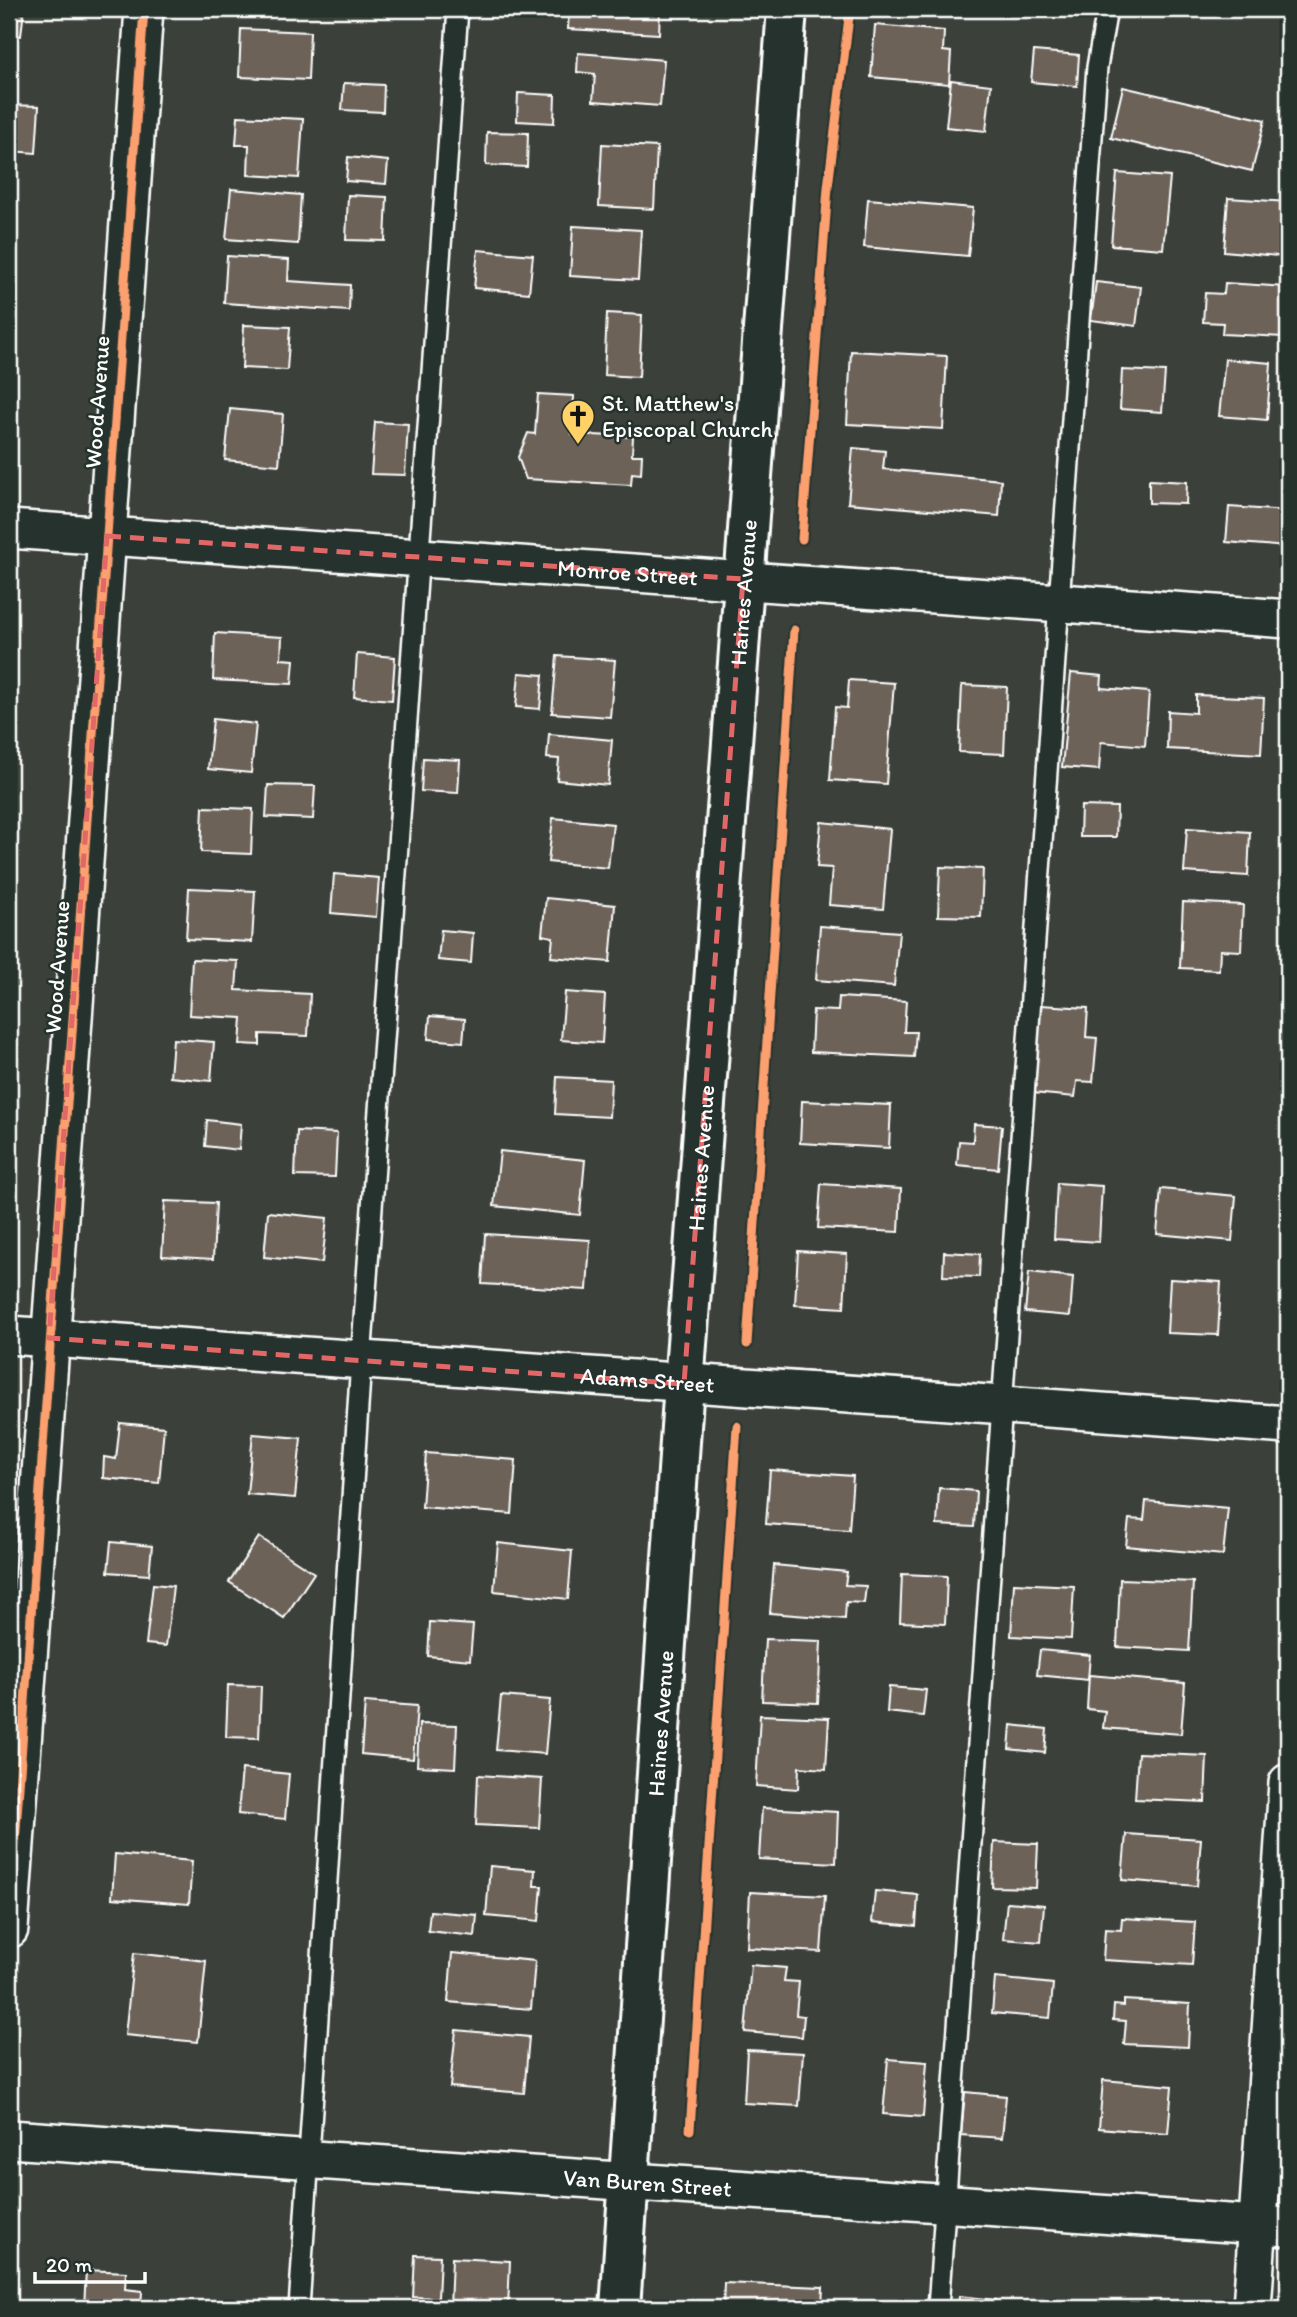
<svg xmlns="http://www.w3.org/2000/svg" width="1297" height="2317" font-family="Itim,sans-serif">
	<rect width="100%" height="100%" fill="#3b413a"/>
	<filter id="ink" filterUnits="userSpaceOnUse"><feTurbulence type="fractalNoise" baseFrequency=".0143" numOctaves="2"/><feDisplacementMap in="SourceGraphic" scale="14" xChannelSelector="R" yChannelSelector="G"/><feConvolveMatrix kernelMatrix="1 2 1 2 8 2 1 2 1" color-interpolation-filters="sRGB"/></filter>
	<g filter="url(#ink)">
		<!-- building -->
		<g fill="#6d6259" stroke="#fff" stroke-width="2">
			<polygon points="9,9 24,9 21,36 9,35"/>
			<polygon points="482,9 519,9 519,15 482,14"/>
			<polygon points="569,9 660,9 659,34 568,29"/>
			<polygon points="875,25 944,31 943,51 951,52 949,84 871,77"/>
			<polygon points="241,29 310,32 308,80 239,77"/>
			<polygon points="1034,51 1079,55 1077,86 1031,82"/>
			<polygon points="578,53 664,60 660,106 593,101 595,74 577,72"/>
			<polygon points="951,80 991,85 986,131 946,127"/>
			<polygon points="344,83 384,85 383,112 342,110"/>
			<polygon points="1123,87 1265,120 1252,171 1111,138"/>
			<polygon points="518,93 555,95 554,123 517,121"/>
			<polygon points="9,105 39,106 36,153 9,151"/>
			<polygon points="238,116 303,119 299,178 248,175 249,145 236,145"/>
			<polygon points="487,132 528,133 527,167 486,165"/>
			<polygon points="602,144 657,147 654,209 599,206"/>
			<polygon points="348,157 388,161 386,184 346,181"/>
			<polygon points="1117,173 1170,177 1163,249 1111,245"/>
			<polygon points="231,189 301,195 298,244 226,239"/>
			<polygon points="348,195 387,197 385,241 346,240"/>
			<polygon points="1228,198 1288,202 1288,257 1224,251"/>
			<polygon points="868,199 973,208 968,256 864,247"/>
			<polygon points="573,226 641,230 638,280 570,276"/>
			<polygon points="478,250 533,255 529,293 474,288"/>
			<polygon points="227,256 289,260 288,281 350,285 349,311 224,303"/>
			<polygon points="1096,282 1141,287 1136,326 1091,320"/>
			<polygon points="1225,283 1287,287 1285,337 1222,334 1223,323 1203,322 1205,293 1224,294"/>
			<polygon points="607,313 642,315 639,377 604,375"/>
			<polygon points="244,325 290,327 287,370 242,368"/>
			<polygon points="851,351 947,356 943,429 847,424"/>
			<polygon points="1225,359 1271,363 1267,420 1219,416"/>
			<polygon points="1122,370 1165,372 1162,412 1120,409"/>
			<polygon points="538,394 574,396 572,434 633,437 632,455 642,455 641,474 632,473 631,485 526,479 518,457 528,433 535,434"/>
			<polygon points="230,409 283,414 279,465 225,460"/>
			<polygon points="375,422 408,424 405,475 371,474"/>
			<polygon points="853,448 885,451 883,469 1001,480 999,516 848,503"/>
			<polygon points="1149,480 1187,482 1186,504 1149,503"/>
			<polygon points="1229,507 1288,511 1288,547 1226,542"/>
			<polygon points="215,633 282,637 281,659 294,660 292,684 213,680"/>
			<polygon points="357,654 395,657 392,700 354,697"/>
			<polygon points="557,656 615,660 610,717 552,713"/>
			<polygon points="519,673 543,675 540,709 516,707"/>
			<polygon points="1071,673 1102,676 1101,688 1149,692 1145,746 1101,742 1099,770 1062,767"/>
			<polygon points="849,680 894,683 886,784 830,780 835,707 847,708"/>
			<polygon points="962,685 1007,687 1004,754 959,752"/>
			<polygon points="1196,695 1264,698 1261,754 1167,749 1168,711 1196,713"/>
			<polygon points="213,719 256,724 251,773 208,769"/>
			<polygon points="549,734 612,740 608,785 557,780 559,759 547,758"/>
			<polygon points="423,758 460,760 458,793 421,791"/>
			<polygon points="268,785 315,786 313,819 266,817"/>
			<polygon points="1081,806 1117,807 1116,837 1080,837"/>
			<polygon points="203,807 253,809 251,854 201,852"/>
			<polygon points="553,818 613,824 608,868 548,862"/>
			<polygon points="821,822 890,829 883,909 829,905 832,868 817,867"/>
			<polygon points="1187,828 1250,832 1248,876 1184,872"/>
			<polygon points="940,867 983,869 981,917 938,916"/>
			<polygon points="334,874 379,878 376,917 331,913"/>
			<polygon points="189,888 255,891 252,942 186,939"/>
			<polygon points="546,898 615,905 610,962 551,957 553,937 542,935"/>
			<polygon points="1183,902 1243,905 1241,951 1220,950 1219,970 1180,968"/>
			<polygon points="820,926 899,932 894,986 816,980"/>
			<polygon points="441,930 473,933 471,963 438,960"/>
			<polygon points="192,959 238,961 236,990 310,994 308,1036 260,1034 260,1045 240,1044 242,1018 189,1015"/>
			<polygon points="565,992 605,995 602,1043 561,1040"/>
			<polygon points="839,997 906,1001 904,1032 916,1032 914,1057 811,1052 813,1010 838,1011"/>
			<polygon points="1040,1005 1088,1008 1086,1037 1097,1038 1093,1082 1077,1081 1075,1097 1033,1093"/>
			<polygon points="430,1016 465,1019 463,1042 428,1039"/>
			<polygon points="173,1039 214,1042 211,1081 170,1077"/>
			<polygon points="557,1077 611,1080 609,1117 555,1114"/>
			<polygon points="802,1101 891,1105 889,1148 800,1143"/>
			<polygon points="207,1120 241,1124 239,1150 205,1146"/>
			<polygon points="974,1124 1002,1126 998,1169 957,1165 959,1141 973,1142"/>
			<polygon points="297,1131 337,1133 335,1177 295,1176"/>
			<polygon points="500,1151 585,1160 580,1215 494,1206"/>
			<polygon points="1057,1183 1102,1186 1099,1242 1054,1239"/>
			<polygon points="821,1184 901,1189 899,1232 818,1228"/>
			<polygon points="1161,1189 1236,1196 1232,1241 1157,1234"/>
			<polygon points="165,1201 216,1203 213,1259 162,1256"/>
			<polygon points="268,1212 327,1218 322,1263 264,1257"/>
			<polygon points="485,1234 590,1240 587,1290 482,1284"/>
			<polygon points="798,1251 847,1254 844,1308 795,1305"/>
			<polygon points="944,1252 980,1254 979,1277 943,1276"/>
			<polygon points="1029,1272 1073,1277 1070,1316 1025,1312"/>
			<polygon points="1170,1279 1221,1282 1218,1335 1167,1333"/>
			<polygon points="120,1423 164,1427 159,1483 103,1478 104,1457 116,1459"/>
			<polygon points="253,1434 301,1438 295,1498 247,1494"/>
			<polygon points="426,1453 516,1460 512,1514 422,1507"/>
			<polygon points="770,1470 853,1476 849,1530 766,1524"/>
			<polygon points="939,1488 976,1491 974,1527 937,1525"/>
			<polygon points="1146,1501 1228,1508 1223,1555 1126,1546 1129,1519 1144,1520"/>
			<polygon points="259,1537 314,1573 284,1618 229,1582"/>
			<polygon points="111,1542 152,1546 149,1575 108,1572"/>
			<polygon points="498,1543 572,1551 568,1599 494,1591"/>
			<polygon points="774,1565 847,1572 845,1585 866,1586 864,1603 846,1602 845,1619 770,1613"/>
			<polygon points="902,1574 947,1576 945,1624 900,1622"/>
			<polygon points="1120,1579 1193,1582 1189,1651 1117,1647"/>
			<polygon points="1014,1583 1074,1586 1071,1639 1011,1636"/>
			<polygon points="153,1584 173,1586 166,1646 146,1644"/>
			<polygon points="430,1622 473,1625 470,1660 428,1656"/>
			<polygon points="765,1639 821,1641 818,1703 762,1701"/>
			<polygon points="1040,1650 1090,1655 1088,1680 1037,1675"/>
			<polygon points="1089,1675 1185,1683 1181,1734 1103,1728 1105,1711 1087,1709"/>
			<polygon points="228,1685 261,1686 259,1738 226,1737"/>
			<polygon points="889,1687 926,1690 923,1716 887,1712"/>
			<polygon points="501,1696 550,1700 545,1754 496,1750"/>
			<polygon points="365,1702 417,1706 413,1759 361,1754"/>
			<polygon points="760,1715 829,1718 826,1769 799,1767 798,1789 756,1786"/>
			<polygon points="419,1724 457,1725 455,1768 417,1766"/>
			<polygon points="1011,1725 1047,1729 1045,1753 1009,1749"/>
			<polygon points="1138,1753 1207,1756 1205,1802 1135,1799"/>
			<polygon points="242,1769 289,1774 285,1819 238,1814"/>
			<polygon points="478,1775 542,1779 539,1828 476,1825"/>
			<polygon points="762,1808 838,1812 836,1863 759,1859"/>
			<polygon points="1126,1834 1201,1839 1197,1886 1122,1880"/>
			<polygon points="994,1842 1038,1844 1036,1888 992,1887"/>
			<polygon points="115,1854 192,1861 189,1904 112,1898"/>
			<polygon points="490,1866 535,1870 534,1886 542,1886 539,1921 486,1916"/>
			<polygon points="875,1891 918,1895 916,1926 872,1922"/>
			<polygon points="750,1892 825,1896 821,1952 747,1948"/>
			<polygon points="1007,1902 1044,1905 1041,1942 1003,1939"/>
			<polygon points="430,1911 477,1915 475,1936 428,1931"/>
			<polygon points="1122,1918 1195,1922 1192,1965 1103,1960 1105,1929 1121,1930"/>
			<polygon points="134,1953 206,1961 198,2042 125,2035"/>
			<polygon points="452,1953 535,1961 531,2009 448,2002"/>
			<polygon points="751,1965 786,1968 784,1981 799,1982 796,2015 804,2016 802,2037 745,2032"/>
			<polygon points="995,1978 1053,1984 1050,2018 992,2013"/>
			<polygon points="1124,2000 1190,2004 1188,2047 1124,2044 1126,2021 1113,2020 1114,2005 1124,2006"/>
			<polygon points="456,2030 529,2037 524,2093 450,2087"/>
			<polygon points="747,2050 803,2053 799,2106 744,2103"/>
			<polygon points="888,2059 927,2062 923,2117 883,2114"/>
			<polygon points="1103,2080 1172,2086 1168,2134 1099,2128"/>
			<polygon points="965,2092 1006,2096 1002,2138 961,2135"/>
			<polygon points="415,2255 440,2256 438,2298 413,2297"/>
			<polygon points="452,2258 510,2261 508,2308 450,2308"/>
			<polygon points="86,2270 126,2272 125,2289 142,2291 141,2308 84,2308"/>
			<polygon points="724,2283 823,2287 822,2308 723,2308"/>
			<polygon points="959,2296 995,2300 995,2308 958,2308"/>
		</g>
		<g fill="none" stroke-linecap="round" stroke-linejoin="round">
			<defs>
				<g id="lane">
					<polyline points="299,2308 361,1361 458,9"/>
					<polyline points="938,2308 1097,67 1107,9"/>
				</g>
				<g id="street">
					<path id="s1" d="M9,529l1279,90"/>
					<path id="s2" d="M9,1335l1279,90"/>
					<polyline points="9,1929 144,9"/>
					<path id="s3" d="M9,2139l1279,88"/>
					<polyline points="1252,2308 1288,1783"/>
				</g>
				<g id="secondary">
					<path id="s4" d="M620,2308l64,-924 103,-1375"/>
				</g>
			</defs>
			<!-- lane casing -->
			<use href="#lane" stroke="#fff" stroke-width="24"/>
			<!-- street casing -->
			<use href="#street" stroke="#fff" stroke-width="42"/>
			<!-- secondary casing -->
			<use href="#secondary" stroke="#fff" stroke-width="44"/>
			<!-- lane -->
			<use href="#lane" stroke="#26332d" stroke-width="19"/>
			<!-- street -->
			<use href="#street" stroke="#26332d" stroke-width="37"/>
			<!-- secondary -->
			<use href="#secondary" stroke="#26332d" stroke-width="38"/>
			<defs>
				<g id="cycleway">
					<polyline points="802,539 828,187 850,9"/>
					<polyline points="747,1344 794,630"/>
					<polyline points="9,1929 144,9"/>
					<polyline points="690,2130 737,1426"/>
				</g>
			</defs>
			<!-- cycleway casing -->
			<use href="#cycleway" stroke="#26332d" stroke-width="13"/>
			<!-- cycleway -->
			<use href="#cycleway" stroke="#fca06f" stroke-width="9"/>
		</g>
	</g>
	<!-- marked area -->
	<path fill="none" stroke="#e26868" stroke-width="5" stroke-dasharray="14 9" stroke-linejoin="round" d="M107,536l636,43 -59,805 -635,-46z"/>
	<!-- icons -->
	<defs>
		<symbol id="church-pin" viewBox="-11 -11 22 30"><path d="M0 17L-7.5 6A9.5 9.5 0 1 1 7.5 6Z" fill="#ffd166" stroke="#26332d"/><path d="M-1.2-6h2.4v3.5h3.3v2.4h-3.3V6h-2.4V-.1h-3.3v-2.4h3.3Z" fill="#111"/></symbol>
	</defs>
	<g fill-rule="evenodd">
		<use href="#church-pin" x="559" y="397" width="38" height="52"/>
	</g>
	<g text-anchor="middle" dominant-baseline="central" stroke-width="5" stroke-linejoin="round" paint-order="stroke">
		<!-- street labels -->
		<g font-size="23" fill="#fff" stroke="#26332d">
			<text transform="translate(97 402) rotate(-86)">Wood Avenue</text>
			<text stroke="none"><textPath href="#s1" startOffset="620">Monroe Street</textPath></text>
			<text stroke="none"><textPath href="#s4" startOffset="1720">Haines Avenue</textPath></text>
			<text transform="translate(57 967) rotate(-86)">Wood Avenue</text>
			<text stroke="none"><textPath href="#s4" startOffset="1153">Haines Avenue</textPath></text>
			<text stroke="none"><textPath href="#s2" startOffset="640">Adams Street</textPath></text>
			<text stroke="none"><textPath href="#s4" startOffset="586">Haines Avenue</textPath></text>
			<text stroke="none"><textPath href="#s3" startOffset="640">Van Buren Street</textPath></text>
		</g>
		<!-- poi labels -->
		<g font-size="23" fill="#fff" stroke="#26332d" text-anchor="start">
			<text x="602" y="403">St. Matthew's<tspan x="602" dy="26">Episcopal Church</tspan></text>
		</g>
	</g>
	<!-- margin -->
	<rect width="1297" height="2317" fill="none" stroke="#26332d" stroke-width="35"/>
	<rect x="18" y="18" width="1262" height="2282" fill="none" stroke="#fff" stroke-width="2.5" filter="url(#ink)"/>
	<!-- scale -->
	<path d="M35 2272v10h110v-10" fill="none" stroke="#ffffff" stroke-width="3.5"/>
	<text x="46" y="2272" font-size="21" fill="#ffffff" stroke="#26332d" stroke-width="5" paint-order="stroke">20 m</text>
</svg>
